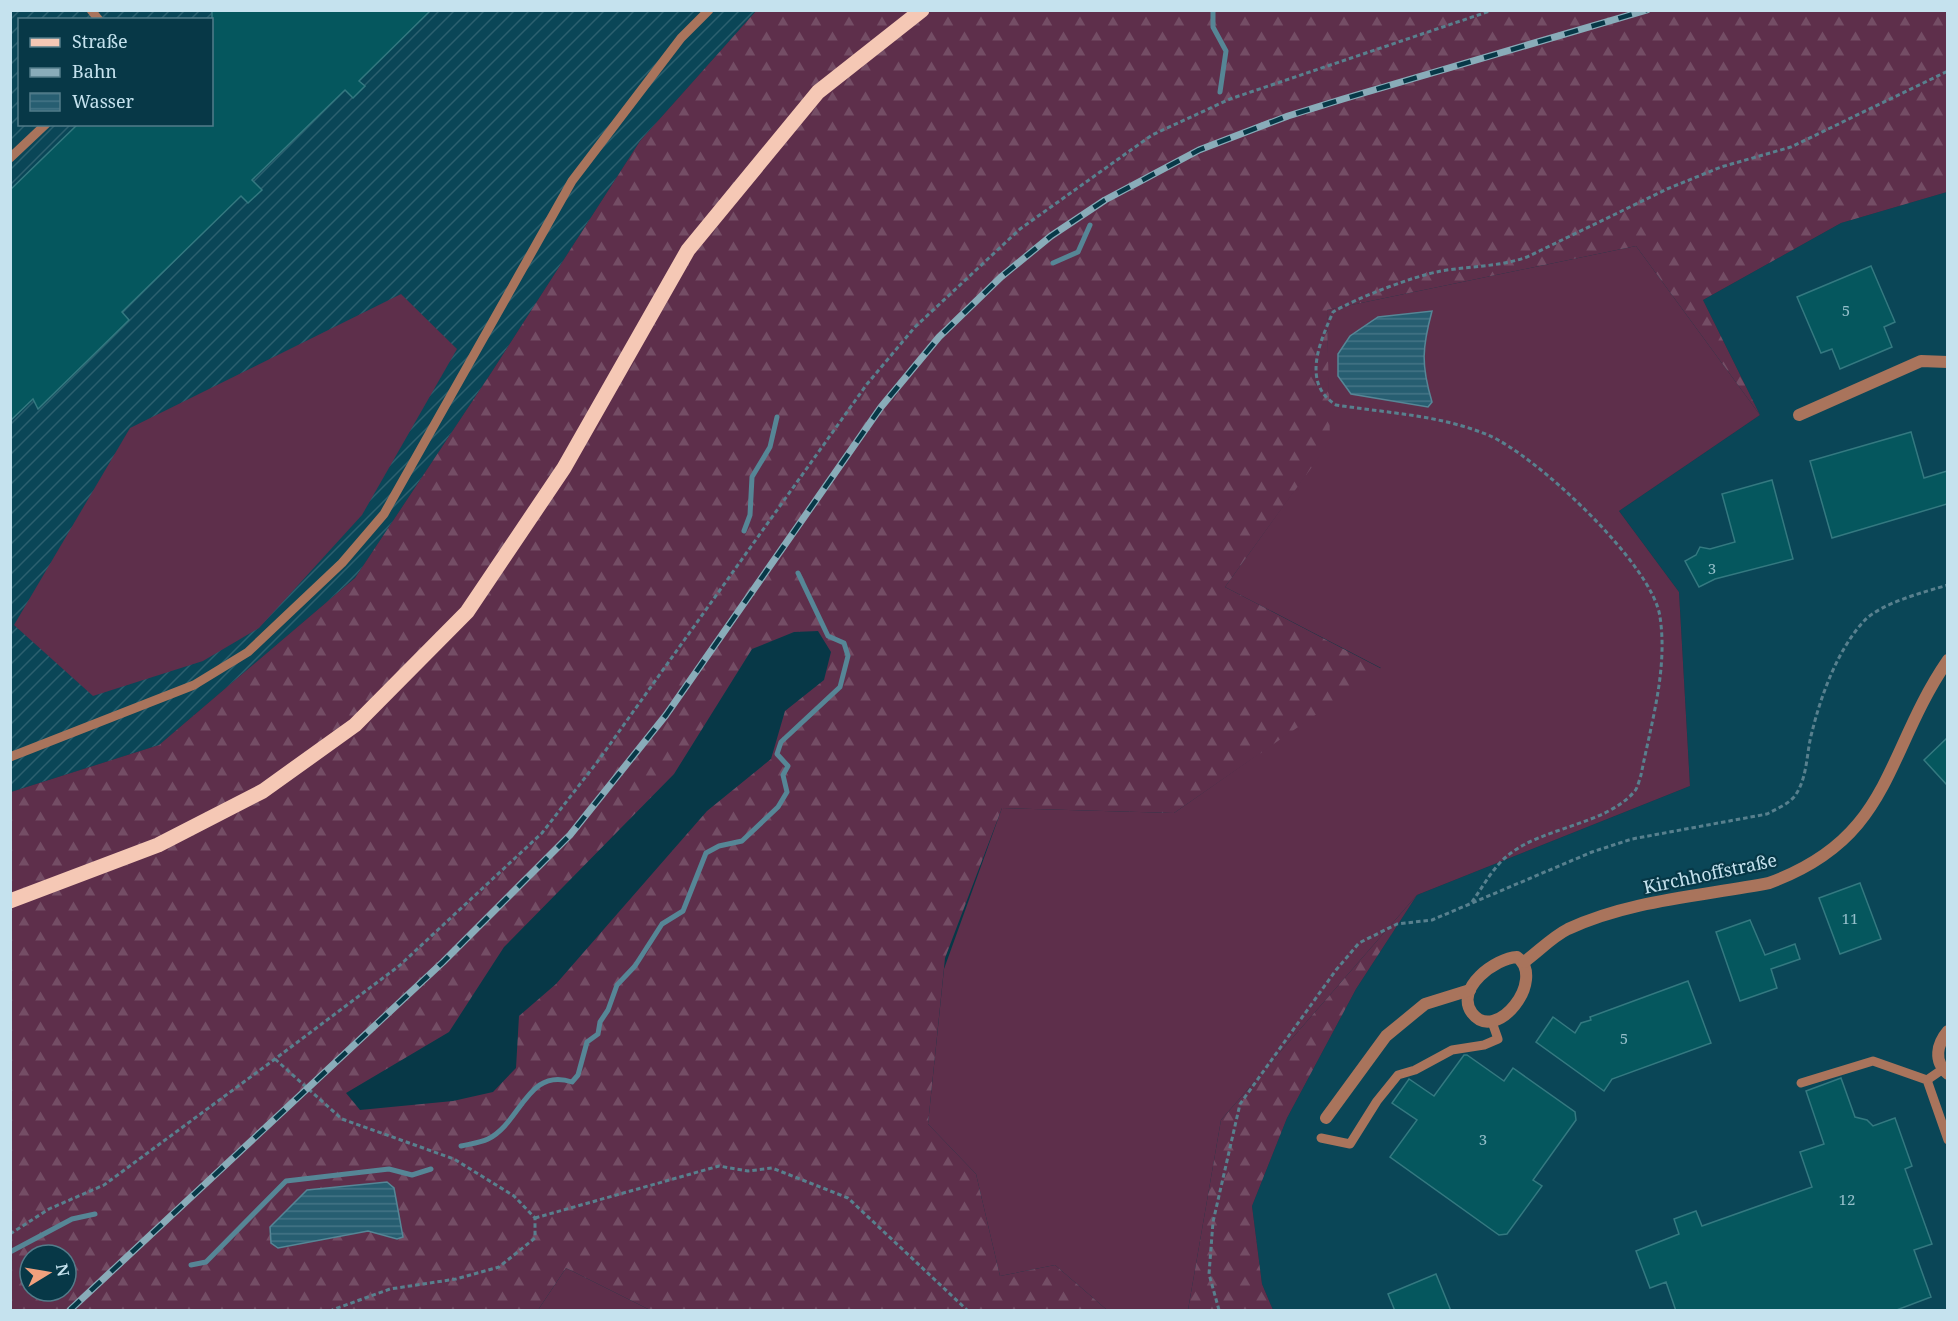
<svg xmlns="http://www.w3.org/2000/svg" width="1958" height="1321" font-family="'Noto Serif',serif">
	<defs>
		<pattern id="industrial-furrows" width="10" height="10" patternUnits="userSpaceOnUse" patternTransform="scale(1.5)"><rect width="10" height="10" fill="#0a4657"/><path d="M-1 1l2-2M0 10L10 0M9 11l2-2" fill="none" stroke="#2c606f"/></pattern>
		<pattern id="forest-firs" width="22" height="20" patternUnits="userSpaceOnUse" patternTransform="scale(1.5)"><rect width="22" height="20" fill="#5e2f4b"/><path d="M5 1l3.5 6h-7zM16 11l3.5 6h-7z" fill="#744d65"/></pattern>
		<pattern id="water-rules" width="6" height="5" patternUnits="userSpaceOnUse" patternTransform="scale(1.5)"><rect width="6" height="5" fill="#275e71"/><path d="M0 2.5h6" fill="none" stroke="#457586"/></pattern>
	</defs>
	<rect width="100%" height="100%" fill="#073847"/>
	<!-- built -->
	<polygon fill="#0a4657" points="1947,192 1947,1310 1273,1310 1262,1284 1252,1206 1287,1118 1356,989 1417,895 1690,786 1679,592 1619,511 1760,415 1703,300 1841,223"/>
	<!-- industrial -->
	<path fill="url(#industrial-furrows)" fill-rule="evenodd" d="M11,11h745l-116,130 -149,232 -136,205 -196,167 -148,47zM20,20h192v104h-192z"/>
	<!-- grass -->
	<g fill="#5e2f4b">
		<polygon points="1636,246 1760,415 1619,511 1679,592 1690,786 1417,895 1221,1120 1188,1310 1107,1310 1055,1265 1000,1276 976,1174 928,1124 944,969 1002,808 1174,813 1381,668 1225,587 1329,442 1327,310"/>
		<polygon points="401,294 457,349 362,515 259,628 203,661 93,696 14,625 130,428"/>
		<polygon points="566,1268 650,1310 538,1310"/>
	</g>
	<!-- forest -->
	<g fill="url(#forest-firs)" fill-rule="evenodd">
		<path d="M756,11h1191v181l-106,31 -138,77 57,115 -124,-169 -309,64 3,132 -105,145 157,82 -208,144 -172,-5 -57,150 -17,166 48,50 24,102 55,-11 52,45h-457l-84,-42 -28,42h-527v-518l148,-47 196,-167 136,-205 149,-232zM818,631l13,21 -7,28 -39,31 -14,48 -64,52 -151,173 -37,32 -3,52 -23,24 -40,9 -93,9 -14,-17 103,-61 55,-85 170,-173 78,-125 42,-17zM30,1255h36v36h-36z"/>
		<polygon points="1417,895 1356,989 1287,1118 1252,1206 1262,1284 1273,1310 1188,1310 1221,1120"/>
	</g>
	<!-- water -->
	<g fill="url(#water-rules)" stroke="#568696" stroke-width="1.5">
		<path d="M1432,311c-10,37 -11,54 0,91l-4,5 -77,-13 -13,-18v-22l12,-18 28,-19z"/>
		<polygon points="387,1182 394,1188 403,1237 397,1239 368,1231 278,1248 271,1243 270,1227 307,1190"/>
	</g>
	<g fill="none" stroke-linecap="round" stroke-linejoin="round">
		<!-- stream -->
		<g stroke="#568696" stroke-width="5">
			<polyline points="1213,10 1213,27 1226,51 1220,92"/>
			<polyline points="1053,263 1078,252 1090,225"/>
			<polyline points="744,531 750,515 752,477 770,447 777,417"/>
			<path d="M461,1146c8,-2 19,-3 27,-7 33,-16 39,-72 84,-57l6,-7 9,-33 11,-8 2,-12 8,-12 9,-25 18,-19 27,-42 21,-13 23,-58 13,-7 23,-5 36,-34 9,-15 -4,-17 5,-9 -11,-12 4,-12 59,-55 8,-31 -4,-13 -16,-7 -30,-63"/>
			<polyline points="10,1252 72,1219 95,1214"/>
			<polyline points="191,1265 206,1262 286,1181 389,1169 412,1175 431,1169"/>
		</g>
	</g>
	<!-- building -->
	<g fill="#05575e" stroke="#347980" stroke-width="1.5">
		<polygon points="212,10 431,10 359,81 365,86 353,98 345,90 252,180 262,190 248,203 241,196 122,312 129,320 38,409 33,399 10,421 10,190 78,124 212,124"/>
		<polygon points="1871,266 1895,322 1884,327 1892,347 1840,369 1832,349 1821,353 1797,297"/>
		<polygon points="1911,432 1924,478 1947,471 1947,504 1832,538 1810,461"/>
		<polygon points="1772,480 1793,559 1715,579 1699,587 1685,561 1696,555 1700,547 1710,549 1735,542 1722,494"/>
		<polygon points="1947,738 1947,785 1924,760"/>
		<polygon points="1860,883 1881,939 1840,954 1819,898"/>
		<polygon points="1750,920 1765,955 1795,944 1800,959 1771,969 1777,988 1740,1001 1716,932"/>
		<polygon points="1688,981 1711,1043 1612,1079 1604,1091 1536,1042 1553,1017 1575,1033 1581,1023 1591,1020 1590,1017"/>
		<polygon points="1464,1055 1467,1055 1504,1081 1513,1068 1575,1112 1576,1120 1533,1180 1542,1186 1507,1234 1499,1235 1390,1157 1417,1120 1392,1103 1409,1079 1434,1096"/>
		<polygon points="1841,1078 1855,1117 1867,1120 1873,1126 1895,1118 1912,1166 1905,1169 1932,1244 1914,1250 1931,1297 1894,1311 1676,1311 1666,1282 1650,1288 1636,1251 1679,1234 1674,1219 1696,1211 1702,1226 1812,1187 1800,1152 1824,1144 1806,1091"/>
		<polygon points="1436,1274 1451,1311 1395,1311 1388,1294"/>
	</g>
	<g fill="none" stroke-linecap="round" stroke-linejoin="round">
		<!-- path -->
		<g stroke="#58808e" stroke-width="3" stroke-dasharray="4.5 3" stroke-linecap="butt">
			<path d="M1472,902c10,-14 20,-33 34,-45 34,-30 98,-31 128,-65 4,-4 5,-12 7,-17 10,-51 27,-106 19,-158 -7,-52 -124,-162 -172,-182 -48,-20 -101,-22 -152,-30 -35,-22 -16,-63 -3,-93 26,-15 78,-35 108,-41 29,-5 58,-4 86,-14l140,-68 54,-22 70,-20 157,-76"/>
			<polyline points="275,1059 342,1119 454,1159 514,1196 535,1218 535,1238 499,1267 456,1279 390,1289 332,1310"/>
			<polyline points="535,1218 719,1166 748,1171 772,1168 848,1198 967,1310"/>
			<polyline points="10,1234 49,1209 104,1185 275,1059 399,966 542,833 598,761 867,384 915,327 1020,229 1152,135 1230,99 1493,10"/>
			<path d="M1219,1310l-10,-36 4,-52 27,-118 96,-134 23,-27 38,-19 35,-4 160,-68 40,-13 135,-25c9,-5 20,-9 27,-17 14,-18 12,-44 18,-65 9,-37 26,-83 52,-111 17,-18 60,-29 84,-36"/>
		</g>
		<!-- lane -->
		<g stroke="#a9745c" stroke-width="9">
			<polyline points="91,10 99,20"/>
			<polyline points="10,158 46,124"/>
			<polyline points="10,757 194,685 248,652 342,563 384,514 572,181 681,38 709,10"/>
			<polyline points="1927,1080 1943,1069"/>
			<polyline points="1801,1083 1873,1061 1927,1080 1948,1140"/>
			<polyline points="1321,1138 1350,1144 1377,1101 1398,1075 1415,1070 1452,1050 1484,1045 1498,1039 1492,1022"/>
		</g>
		<!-- street -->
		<g stroke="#a9745c" stroke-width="12">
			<polyline points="1799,415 1921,361 1948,362"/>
			<path d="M1517,957c30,22 -21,88 -45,56 -18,-25 24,-55 45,-56z"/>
			<path d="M1524,962c14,-10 28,-25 44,-33 62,-29 134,-33 201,-46 124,-45 115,-130 179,-223"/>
			<path d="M1948,1031c-11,13 -15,30 0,43"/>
			<polyline points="1326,1118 1386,1036 1425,1004 1470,990"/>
		</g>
		<!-- primary -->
		<polyline stroke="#f5c8b5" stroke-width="15" points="10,901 158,845 263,791 355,725 467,612 564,468 688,250 818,92 922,10"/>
		<defs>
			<polyline id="rail" points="70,1310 443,962 570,835 666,715 881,407 939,337 1001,277 1051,236 1105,200 1199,150 1288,116 1343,99 1647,10"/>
		</defs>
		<!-- rail casing -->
		<use href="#rail" stroke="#89acb9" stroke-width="7"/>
		<!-- rail -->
		<use href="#rail" stroke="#073847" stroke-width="4.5" stroke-dasharray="14" stroke-linecap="butt"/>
	</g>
	<g text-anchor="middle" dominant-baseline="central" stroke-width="4.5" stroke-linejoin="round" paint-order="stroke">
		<!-- number labels -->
		<g font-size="15" fill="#95bfca">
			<text x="1846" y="310">5</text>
			<text x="1712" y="568">3</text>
			<text x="1850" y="918">11</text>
			<text x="1624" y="1038">5</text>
			<text x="1483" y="1139">3</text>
			<text x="1847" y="1199">12</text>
		</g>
		<!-- street labels -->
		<g font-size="18" fill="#c5e2ee" stroke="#073847">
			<text transform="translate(1710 873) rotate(-12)">Kirchhoffstraße</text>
		</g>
	</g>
	<!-- border -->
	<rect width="1958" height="1321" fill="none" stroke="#c5e2ee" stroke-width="24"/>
	<!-- legend -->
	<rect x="18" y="18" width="195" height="108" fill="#073847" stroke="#537c8a" stroke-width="1.5"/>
	<rect x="30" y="38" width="30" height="9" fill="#f5c8b5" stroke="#537c8a" stroke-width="1.5"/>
	<text x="72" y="48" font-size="18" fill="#c5e2ee">Straße</text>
	<rect x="30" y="68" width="30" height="9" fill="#89acb9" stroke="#537c8a" stroke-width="1.5"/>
	<text x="72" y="78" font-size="18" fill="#c5e2ee">Bahn</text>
	<rect x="30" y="93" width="30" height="18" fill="url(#water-rules)" stroke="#537c8a" stroke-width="1.5"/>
	<text x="72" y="108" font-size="18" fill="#c5e2ee">Wasser</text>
	<!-- north arrow -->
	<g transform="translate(48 1273) rotate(79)"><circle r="28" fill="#073847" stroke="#537c8a" stroke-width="1.5"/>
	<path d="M0-4.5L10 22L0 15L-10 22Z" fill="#f1a17d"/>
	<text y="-9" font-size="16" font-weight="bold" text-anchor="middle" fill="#c5e2ee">N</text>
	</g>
</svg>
